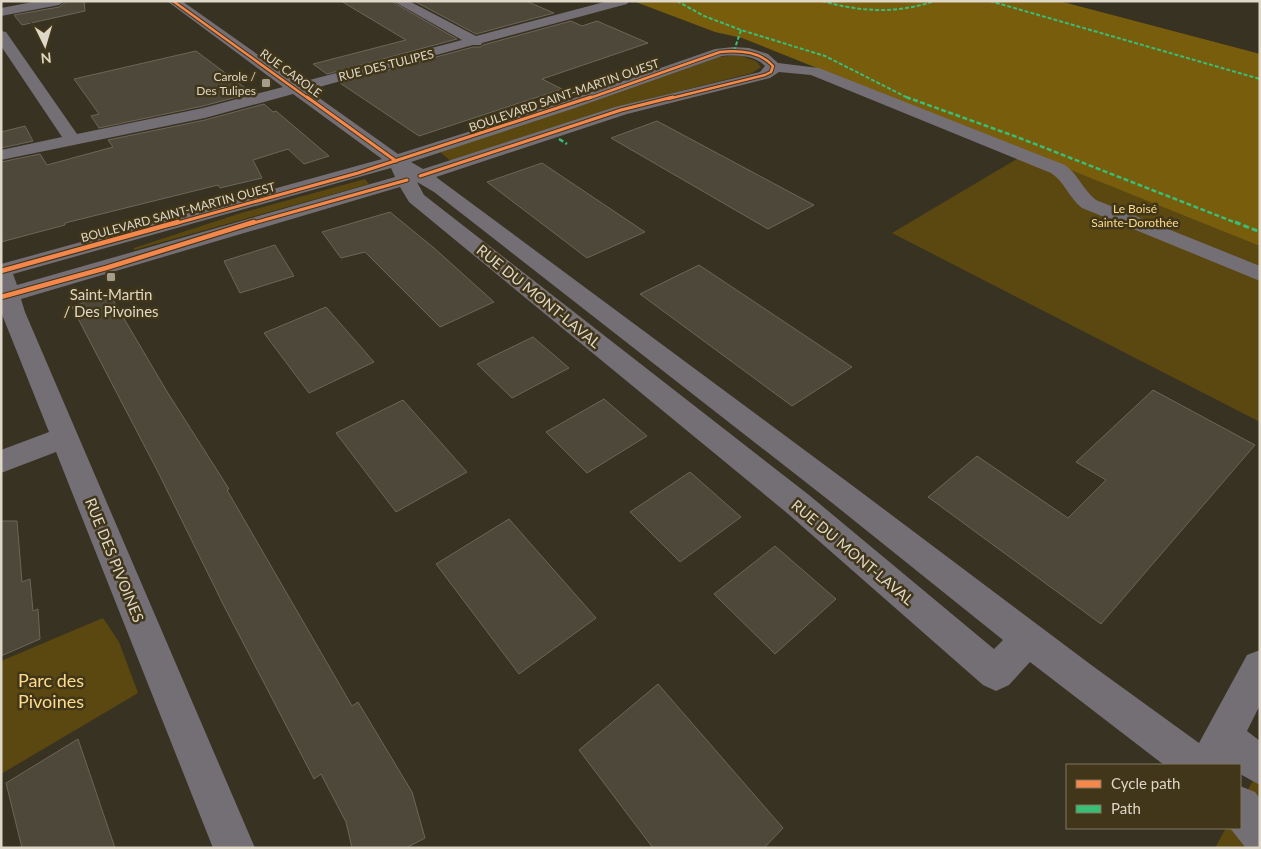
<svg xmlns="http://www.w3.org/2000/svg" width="1261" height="849" font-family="Lato,sans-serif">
	<rect width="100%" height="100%" fill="#383222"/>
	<!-- green -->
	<g fill="#5b4811">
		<polygon points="1059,1 1260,54 1260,422 892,233 1025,154"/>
		<polygon points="738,55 756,61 761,67 752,73 609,109 452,162 440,152 718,57"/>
		<polygon points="365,179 369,184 134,250 134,248 241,213"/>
		<polygon points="103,618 119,642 138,693 1,774 1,661"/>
		<polygon points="1260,768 1260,848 1215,848 1226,828 1240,828 1240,804"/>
	</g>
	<!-- forest -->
	<polygon fill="#775d0c" points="633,1 1059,1 1260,54 1260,246 742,38 715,32"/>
	<!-- building -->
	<g fill="#4d483a" stroke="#6c6659">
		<polygon points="67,1 84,1 85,11 22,25 14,15 59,7"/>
		<polygon points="341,1 391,1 457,39 327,74 313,64 406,40"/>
		<polygon points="414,1 526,1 554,13 476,34"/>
		<polygon points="571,21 582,26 597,21 648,43 542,79 562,89 419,136 340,83 473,47 481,47 483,45"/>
		<polygon points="196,51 252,93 203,106 99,128 91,116 99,114 74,79"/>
		<polygon points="264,104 273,112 276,111 329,156 304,164 288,149 253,160 262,178 220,188 218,185 65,223 65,225 1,242 1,162 40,154 47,165 113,147 108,140 205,120"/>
		<polygon points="657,121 814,205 768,229 611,138"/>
		<polygon points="25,126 33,141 1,148 1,132"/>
		<polygon points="542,163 645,232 587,258 487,182"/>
		<polygon points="390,212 434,248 494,302 440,327 365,252 341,258 322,232"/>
		<polygon points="275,245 294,276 240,293 224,261"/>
		<polygon points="699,265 852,367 792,406 640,294"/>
		<polygon points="109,293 166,390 229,489 227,490 352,706 358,702 412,792 425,838 406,848 352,848 346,822 321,774 314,779 223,604 157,470 72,307"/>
		<polygon points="326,307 374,362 309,393 264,333"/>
		<polygon points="533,337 569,368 512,398 477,364"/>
		<polygon points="1153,390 1255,445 1101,624 928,497 977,456 1068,518 1106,480 1076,462"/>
		<polygon points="604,399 647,436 587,473 546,432"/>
		<polygon points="403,400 467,472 396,512 336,433"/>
		<polygon points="690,472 741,517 680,562 630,512"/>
		<polygon points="509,519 596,618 519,674 436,564"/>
		<polygon points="1,521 17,521 22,582 30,579 33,611 38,609 40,639 1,656"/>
		<polygon points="775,546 836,599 775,654 714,594"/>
		<polygon points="658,684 783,828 764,848 653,848 579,750"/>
		<polygon points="78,739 115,848 22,848 6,783"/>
	</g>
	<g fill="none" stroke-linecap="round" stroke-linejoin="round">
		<!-- minor -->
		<g fill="#746e75" fill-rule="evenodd">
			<polygon points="38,1 65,1 59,5 1,16 1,8"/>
			<path d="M167,1h15l116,82 164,-43 -69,-39h16l67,35 132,-35h21l-2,3 -145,39 -1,2h-8l-165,45 90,64 162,-51 155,-54 18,-2 16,1 19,6 10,9 41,5 246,97c13,9 18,25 31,35l164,66v15l-178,-73c-13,-10 -17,-26 -31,-35l-240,-98 -32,-3 -9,6 -143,36 -191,63 417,309 241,181 105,76 48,-88 13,-5v55l-13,26 13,10v44l-20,-11v-9h-76l-134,-103 -21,23 -13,6 -13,-6 -196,-172 -378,-311 -9,-15 -379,112 4,13 230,536h-42l-157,-396 -55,21v-23l48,-18 -48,-120v-48l381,-105 -89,-65 -88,24 -204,42v-10l61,-13 -61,-91v-15l5,1 71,102 126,-26 80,-21zM722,56c15,-1 32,-1 43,10l-5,6 -145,35 -192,62 -12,-7 161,-53zM391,168l4,9 -378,108 -4,-11zM417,182l17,10 397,310 172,138 -9,9 -185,-154 -385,-300z"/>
			<polygon points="1240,786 1255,792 1260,799 1260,848 1245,847 1230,828 1240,828"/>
		</g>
		<!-- quiet-far2 -->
		<g stroke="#3abd76" stroke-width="2" stroke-dasharray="4 2" stroke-linecap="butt">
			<polyline points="677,1 704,16 741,30 825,56 910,99"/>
			<path d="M822,1c39,11 74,13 113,0"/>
			<polyline points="990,1 1260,79"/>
			<polyline points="734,51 741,30"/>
		</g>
		<!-- quiet-far1 -->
		<g stroke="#3abd76" stroke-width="2.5" stroke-dasharray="5 2.5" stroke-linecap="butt">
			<polyline points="906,97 1017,137 1239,224"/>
			<polyline points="559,139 567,144"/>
		</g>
		<!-- quiet -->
		<polyline stroke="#3abd76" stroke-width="3" stroke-dasharray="6 3" stroke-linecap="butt" points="1235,222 1260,232"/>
		<defs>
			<g id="cycleway-far2">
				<polyline points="173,1 309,99"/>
				<path d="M587,99l133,-47c19,-2 40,-1 53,14l-2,6 -6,3 -97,24"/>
			</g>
			<g id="cycleway-far1">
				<polyline points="307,97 396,161"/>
				<polyline points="420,176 621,110 673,97"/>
				<polyline points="174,224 358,173 591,97"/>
				<polyline points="250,224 407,180"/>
			</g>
			<g id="cycleway">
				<polyline points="1,271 178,222"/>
				<polyline points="1,297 106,268 254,222"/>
			</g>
		</defs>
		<!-- cycleway-far2 casing -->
		<use href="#cycleway-far2" stroke="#413619" stroke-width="4.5"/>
		<!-- cycleway-far1 casing -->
		<use href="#cycleway-far1" stroke="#413619" stroke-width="5"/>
		<!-- cycleway casing -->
		<use href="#cycleway" stroke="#413619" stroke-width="7"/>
		<!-- cycleway-far2 -->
		<use href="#cycleway-far2" stroke="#f5874c" stroke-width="2.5"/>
		<!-- cycleway-far1 -->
		<use href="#cycleway-far1" stroke="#f5874c" stroke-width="3"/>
		<!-- cycleway -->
		<use href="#cycleway" stroke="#f5874c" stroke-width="4.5"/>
	</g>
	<!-- markers -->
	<g fill="#a59e8e" stroke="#413619" stroke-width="2">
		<rect x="261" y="78" width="10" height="10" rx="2.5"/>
		<rect x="106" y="272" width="10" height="10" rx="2.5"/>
	</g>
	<g text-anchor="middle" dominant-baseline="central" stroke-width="5" stroke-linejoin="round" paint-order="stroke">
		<!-- far-street labels -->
		<g font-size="12" fill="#dfd8c8" stroke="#413619">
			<text transform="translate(386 65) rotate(-14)">RUE DES TULIPES</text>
			<text transform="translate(291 73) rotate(36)">RUE CAROLE</text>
			<text transform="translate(564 95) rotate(-19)">BOULEVARD SAINT-MARTIN OUEST</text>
			<text transform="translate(178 212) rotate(-15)">BOULEVARD SAINT-MARTIN OUEST</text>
		</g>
		<!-- far-poi labels -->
		<g font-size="12" fill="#dfd8c8" stroke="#413619" text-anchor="end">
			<text x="256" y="76">Carole /<tspan x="256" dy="14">Des Tulipes</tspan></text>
		</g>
		<!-- far-park labels -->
		<g font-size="12" fill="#fddc8b" stroke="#413619">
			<text x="1135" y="208">Le Boisé<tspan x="1135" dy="14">Sainte-Dorothée</tspan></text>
		</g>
		<!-- poi labels -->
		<g font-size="15" fill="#dfd8c8" stroke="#413619">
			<text x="111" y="294">Saint-Martin<tspan x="111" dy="17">/ Des Pivoines</tspan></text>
		</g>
		<!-- street labels -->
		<g font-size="15" fill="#dfd8c8" stroke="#413619">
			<text transform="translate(539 296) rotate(39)">RUE DU MONT-LAVAL</text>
			<text transform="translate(853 552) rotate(40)">RUE DU MONT-LAVAL</text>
			<text transform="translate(115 560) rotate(68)">RUE DES PIVOINES</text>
		</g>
		<!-- near-park labels -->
		<g font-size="18" fill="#fddc8b" stroke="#413619">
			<text x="51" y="680">Parc des<tspan x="51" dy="21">Pivoines</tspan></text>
		</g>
	</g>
	<!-- border -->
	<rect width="1261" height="849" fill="none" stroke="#dfd8c8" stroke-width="5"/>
	<!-- legend -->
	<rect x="1066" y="764" width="175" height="65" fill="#413619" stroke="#80775f"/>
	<rect x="1076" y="780" width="25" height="8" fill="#f5874c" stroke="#80775f"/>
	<text x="1111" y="789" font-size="15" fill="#dfd8c8">Cycle path</text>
	<rect x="1076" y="805" width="25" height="8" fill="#3abd76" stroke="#80775f"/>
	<text x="1111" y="814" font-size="15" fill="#dfd8c8">Path</text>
	<!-- north arrow -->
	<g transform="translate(45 45) rotate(175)" stroke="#413619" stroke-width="4" paint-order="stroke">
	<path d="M0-4L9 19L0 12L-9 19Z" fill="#dfd8c8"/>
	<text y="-8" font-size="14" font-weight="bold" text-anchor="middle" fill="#dfd8c8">N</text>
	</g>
</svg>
